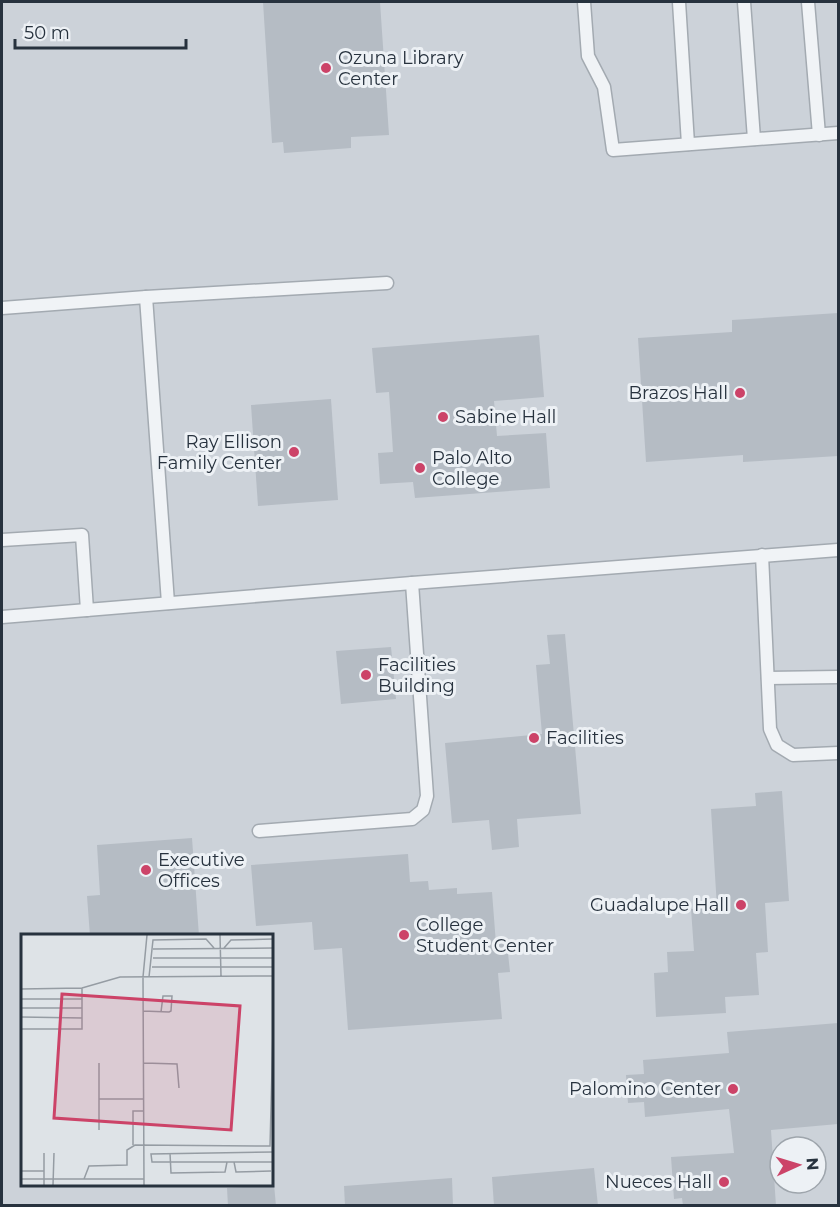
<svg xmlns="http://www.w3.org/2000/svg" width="840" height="1207" font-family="Montserrat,sans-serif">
	<rect width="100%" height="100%" fill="#dee3e7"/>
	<!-- built -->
	<path fill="#ccd2d9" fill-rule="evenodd" d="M2,2h836v1203l-836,1zM22,936h250v248h-250zM780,1147h36v36h-36z"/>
	<!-- building -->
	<g fill="#b5bcc4">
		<polygon points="263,2 380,2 389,135 351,137 351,148 284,153 283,142 272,143"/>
		<polygon points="838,313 838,456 743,462 743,455 646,462 638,338 732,332 732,320"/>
		<polygon points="539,335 544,397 494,401 497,436 546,433 550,488 415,498 413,482 380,484 378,453 393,452 389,392 376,393 372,348"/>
		<polygon points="331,399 338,500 258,506 251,405"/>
		<polygon points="565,634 581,814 517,819 519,847 492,850 489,820 452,823 445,743 542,734 536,665 550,664 547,635"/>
		<polygon points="391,647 396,699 341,704 336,651"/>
		<polygon points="782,791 789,901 765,903 768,952 756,953 759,995 725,997 726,1013 656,1017 654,973 668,972 667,952 694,951 691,909 717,908 711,809 756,806 755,793"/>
		<polygon points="192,838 199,936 90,936 87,896 100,895 97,845"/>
		<polygon points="408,854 410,882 428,881 429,890 457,888 457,894 492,892 496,944 507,944 510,972 498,973 502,1019 348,1030 342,948 314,950 312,922 256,926 251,865"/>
		<polygon points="838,1023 838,1124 771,1130 776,1206 683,1206 682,1198 674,1199 671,1157 734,1153 729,1109 645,1117 644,1102 628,1103 626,1075 644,1074 643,1060 729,1053 727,1032"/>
		<polygon points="594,1168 598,1206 494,1206 492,1177"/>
		<polygon points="452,1178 453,1206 345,1206 344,1186"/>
		<polygon points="274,1185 276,1206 228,1206 227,1188"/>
	</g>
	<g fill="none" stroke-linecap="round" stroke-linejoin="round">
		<defs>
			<g id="lane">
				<polyline points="584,2 588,56 604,87 613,150 838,133"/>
				<polyline points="679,2 688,144"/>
				<polyline points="744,2 754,139"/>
				<polyline points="808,2 819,135"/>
				<polyline points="146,297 387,283"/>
				<polyline points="2,308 146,297 168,603"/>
				<polyline points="2,540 82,535 87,610"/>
				<polyline points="762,555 770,729 777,745 793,755 838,753"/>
				<polyline points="2,617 412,583 838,550"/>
				<polyline points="768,678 838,677"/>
				<polyline points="259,831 412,819 423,810 427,796 412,583"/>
			</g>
		</defs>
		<!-- lane casing -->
		<use href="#lane" stroke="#a3aab1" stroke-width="15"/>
		<!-- lane -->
		<use href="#lane" stroke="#f0f3f6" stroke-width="12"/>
	</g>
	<!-- markers -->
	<g fill="#cc4368" stroke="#edf1f5" stroke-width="2">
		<circle cx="326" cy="68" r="6"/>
		<circle cx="740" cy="393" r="6"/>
		<circle cx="443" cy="417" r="6"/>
		<circle cx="294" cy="452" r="6"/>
		<circle cx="420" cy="468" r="6"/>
		<circle cx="366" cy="675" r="6"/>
		<circle cx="534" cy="738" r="6"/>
		<circle cx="146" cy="870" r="6"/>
		<circle cx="741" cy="905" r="6"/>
		<circle cx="404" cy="935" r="6"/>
		<circle cx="733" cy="1089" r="6"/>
		<circle cx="724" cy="1182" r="6"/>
	</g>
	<g text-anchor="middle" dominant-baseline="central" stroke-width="6" stroke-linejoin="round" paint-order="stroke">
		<!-- poi labels -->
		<g font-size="18" fill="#27323e" stroke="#edf1f5" text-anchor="start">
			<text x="338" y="58">Ozuna Library<tspan x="338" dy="21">Center</tspan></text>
			<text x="728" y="393" text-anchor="end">Brazos Hall</text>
			<text x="455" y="417">Sabine Hall</text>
			<text x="282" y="442" text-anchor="end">Ray Ellison<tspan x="282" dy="21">Family Center</tspan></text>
			<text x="432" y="458">Palo Alto<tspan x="432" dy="21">College</tspan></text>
			<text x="378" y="665">Facilities<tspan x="378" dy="21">Building</tspan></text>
			<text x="546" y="738">Facilities</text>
			<text x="158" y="860">Executive<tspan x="158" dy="21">Offices</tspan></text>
			<text x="729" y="905" text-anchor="end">Guadalupe Hall</text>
			<text x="416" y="925">College<tspan x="416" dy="21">Student Center</tspan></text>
			<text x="721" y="1089" text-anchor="end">Palomino Center</text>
			<text x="712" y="1182" text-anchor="end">Nueces Hall</text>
		</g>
	</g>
	<!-- overview -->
	<g transform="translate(21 934)">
		<rect width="252" height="252" fill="#dee3e7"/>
		<path fill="none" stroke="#959ca3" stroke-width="1.5" d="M199,1l1,41M203,14l7,-8 42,-1M132,15l120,-1M132,24h120M131,33h121M128,43l4,-37 53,-1 8,9M0,55l61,-1 38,-11 153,-1M0,65h61M0,74h61M122,77l26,1 2,-1 1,-15h-9l-2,16M0,83l61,1M0,95h61v-41M123,129l33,1 2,24M78,165v-36M78,196v-31h45M112,211v-34h11M149,219l1,20 54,-1 2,-10M213,228h-82l-1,-8 122,-2M0,237h23M250,237l-35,1 -2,-10h39M0,245h123M63,245l5,-13 38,-1v-15l8,-5 135,1 3,-117M23,251v-32M32,251l1,-32M123,251l-1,-208 4,-42"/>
		<path fill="#cc4368" fill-opacity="0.15" stroke="#cc4368" stroke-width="3" d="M41,60l178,12 -9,124 -177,-12z"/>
		<rect width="252" height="252" fill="none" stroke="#27323e" stroke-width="3"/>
	</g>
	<!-- border -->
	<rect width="840" height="1207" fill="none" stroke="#27323e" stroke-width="6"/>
	<!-- north arrow -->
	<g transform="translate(798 1165) rotate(86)"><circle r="28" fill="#edf1f5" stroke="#9ea5ac" stroke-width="1.5"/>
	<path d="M0-4.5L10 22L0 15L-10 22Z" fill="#cc4368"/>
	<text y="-9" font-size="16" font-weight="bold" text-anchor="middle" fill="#27323e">N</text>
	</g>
	<!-- scale -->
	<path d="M15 39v9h171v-9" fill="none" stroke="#27323e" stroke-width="3"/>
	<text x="24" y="39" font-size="18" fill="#27323e" stroke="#edf1f5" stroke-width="4.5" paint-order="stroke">50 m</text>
</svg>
